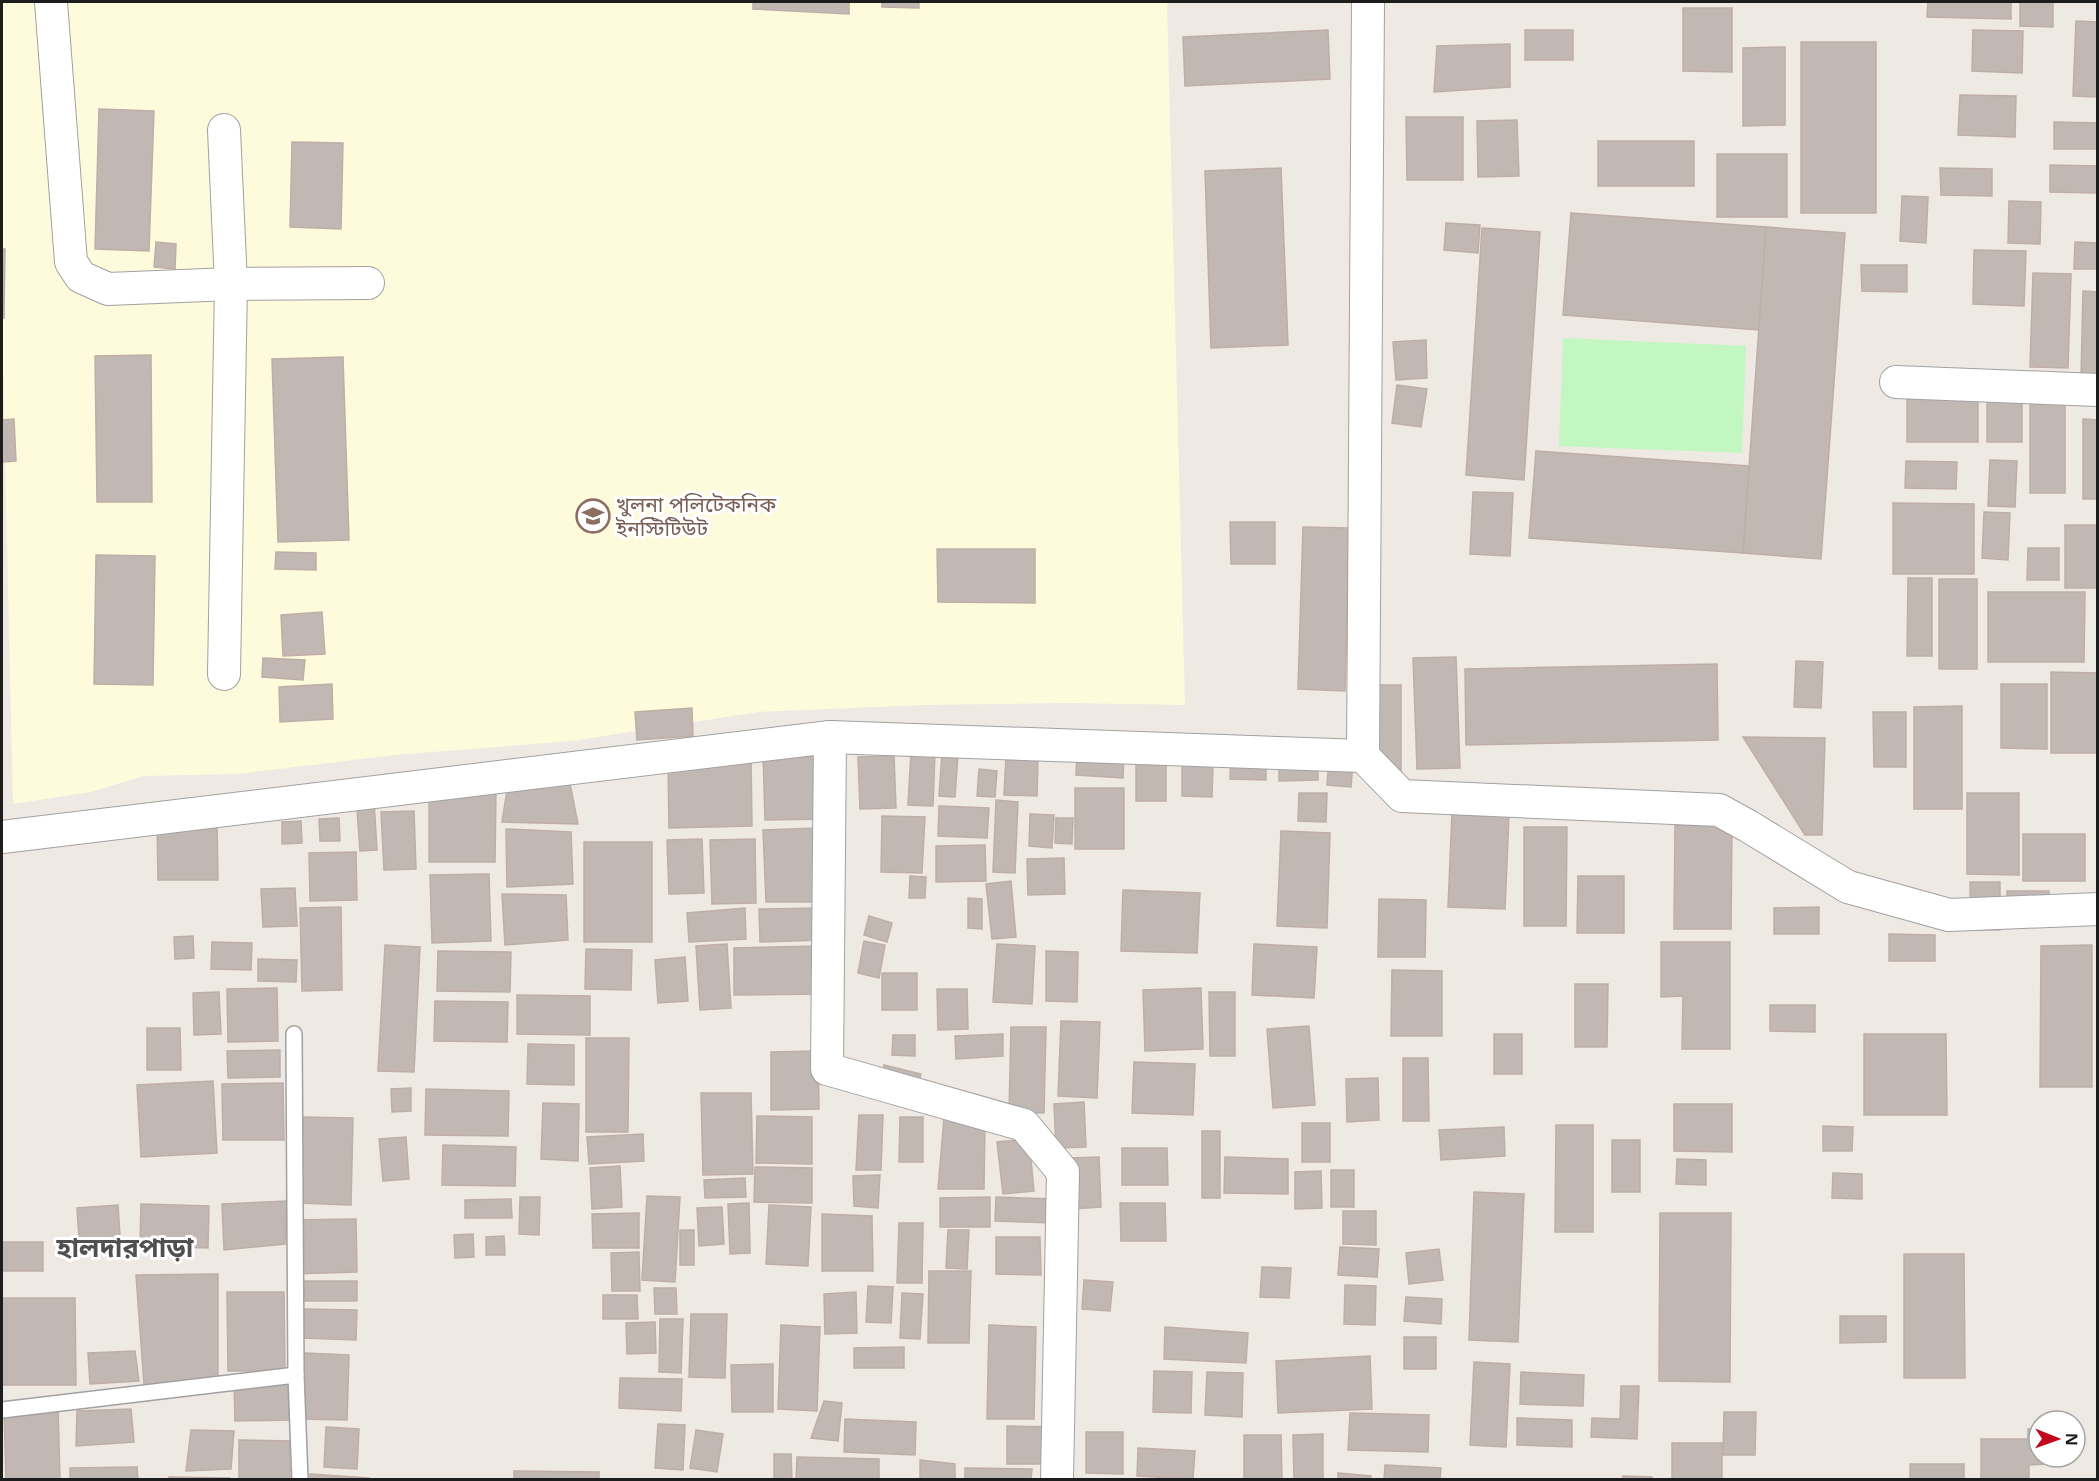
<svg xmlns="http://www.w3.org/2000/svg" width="2099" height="1481" font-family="'Noto Sans','Noto Sans Bengali',sans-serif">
	<rect width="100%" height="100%" fill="#eee9e3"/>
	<!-- education -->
	<polygon fill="#fefadc" points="2,2 1167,2 1185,705 1066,703 924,705 759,712 572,741 395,755 237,774 144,776 91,792 13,804 2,330"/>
	<!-- park -->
	<polygon fill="#c2f7c1" points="1563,338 1746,346 1742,453 1559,446"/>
	<!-- building -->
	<g fill="#c2b8b3" stroke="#bfaea6" stroke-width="1.5">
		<polygon points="753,2 849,2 849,14 753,9"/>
		<polygon points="882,2 919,2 919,8 882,7"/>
		<polygon points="1928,2 2011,2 2011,19 1927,17"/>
		<polygon points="2020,2 2053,2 2053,27 2020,26"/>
		<polygon points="1683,8 1732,8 1732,72 1683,71"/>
		<polygon points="2076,21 2098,22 2098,97 2073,96"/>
		<polygon points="1328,30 1330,79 1185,86 1183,37"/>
		<rect x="1525" y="30" width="48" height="30"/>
		<polygon points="1973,30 2023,31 2022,73 1972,71"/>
		<rect x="1801" y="42" width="75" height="171"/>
		<polygon points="1510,44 1510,87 1434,92 1437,46"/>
		<polygon points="1785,47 1785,125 1743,126 1743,48"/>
		<polygon points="1960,95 2016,96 2015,137 1958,135"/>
		<polygon points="99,109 154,111 149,251 95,249"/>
		<polygon points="1406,117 1463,117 1463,180 1407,180"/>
		<polygon points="1517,120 1519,176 1478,177 1477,121"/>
		<polygon points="2054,122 2098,123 2098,149 2054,149"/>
		<rect x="1598" y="141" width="96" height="45"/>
		<polygon points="292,142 343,143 341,229 290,227"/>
		<rect x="1717" y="154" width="70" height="63"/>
		<polygon points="2050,165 2098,166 2098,193 2050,192"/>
		<polygon points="1281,168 1288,345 1211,348 1205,171"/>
		<polygon points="1940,168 1992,169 1992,196 1941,195"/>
		<polygon points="1902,196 1928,197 1926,243 1900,241"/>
		<polygon points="2009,201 2041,202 2040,244 2008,243"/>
		<polygon points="1571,213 1766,227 1759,330 1563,315"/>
		<polygon points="1446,223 1480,225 1478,253 1444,250"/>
		<polygon points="1766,227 1845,233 1821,559 1743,553"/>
		<polygon points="1482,228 1540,232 1524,480 1466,475"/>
		<polygon points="156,242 176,244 175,269 154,267"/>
		<polygon points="2075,242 2098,243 2098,269 2074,269"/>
		<polygon points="2,249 5,249 4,318 2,317"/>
		<polygon points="1974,250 2026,251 2024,306 1973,304"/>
		<polygon points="1861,265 1907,265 1907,292 1862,291"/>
		<polygon points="2033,273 2071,274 2068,368 2030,367"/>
		<polygon points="2083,291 2098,292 2098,379 2081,378"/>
		<polygon points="1426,340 1427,378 1396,380 1393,342"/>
		<polygon points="151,355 152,502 97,502 95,356"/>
		<polygon points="343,357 349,540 278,542 272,359"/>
		<polygon points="1397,385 1427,389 1421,427 1392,423"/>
		<rect x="1987" y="392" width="35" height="50"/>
		<rect x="1907" y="399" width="71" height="43"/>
		<rect x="2030" y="399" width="35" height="94"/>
		<polygon points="14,419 16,461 2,462 2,420"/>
		<polygon points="2083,419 2098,420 2098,499 2083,499"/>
		<polygon points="1536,451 1749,466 1743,553 1529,538"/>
		<polygon points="1990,460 2017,461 2015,507 1988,506"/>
		<polygon points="1906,461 1957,462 1956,489 1905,488"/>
		<polygon points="1473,492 1513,493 1510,556 1470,554"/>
		<polygon points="1893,503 1974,504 1974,574 1893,574"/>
		<polygon points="1984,512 2010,513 2008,560 1982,558"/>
		<polygon points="1230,522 1275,522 1275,564 1231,564"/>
		<rect x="2065" y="525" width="33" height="63"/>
		<polygon points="1303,527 1349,528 1345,691 1298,689"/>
		<polygon points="2028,548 2059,548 2059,580 2027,580"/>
		<polygon points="937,549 1035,549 1035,603 938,602"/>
		<polygon points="276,552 316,553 316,570 275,569"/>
		<polygon points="96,555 155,556 153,685 94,684"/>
		<polygon points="1908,578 1932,578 1932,656 1907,656"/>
		<rect x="1939" y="579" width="38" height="90"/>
		<polygon points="1988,592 2085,592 2084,662 1988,662"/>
		<polygon points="322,612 325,654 283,656 281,615"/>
		<polygon points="1456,657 1460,768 1417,769 1413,658"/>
		<polygon points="263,658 305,660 303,680 262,677"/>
		<polygon points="1796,661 1823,662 1821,708 1794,707"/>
		<polygon points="1717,664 1718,740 1466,745 1465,669"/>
		<polygon points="2051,672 2098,673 2098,753 2051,753"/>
		<polygon points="332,684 333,719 280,722 279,687"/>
		<polygon points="2001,684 2047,684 2047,749 2001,748"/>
		<polygon points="1377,685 1401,685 1401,786 1378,787"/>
		<polygon points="1962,706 1962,809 1914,809 1914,707"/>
		<polygon points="692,708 693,736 637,740 635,712"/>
		<polygon points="1873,712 1906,712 1906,767 1874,767"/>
		<polygon points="1743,737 1825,738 1822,835 1805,835"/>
		<polygon points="1077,751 1124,754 1123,778 1076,775"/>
		<polygon points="822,752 823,819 765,820 763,753"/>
		<polygon points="911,752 935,752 933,806 908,805"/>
		<polygon points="942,753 958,754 955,797 939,796"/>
		<polygon points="1231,755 1266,757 1266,780 1230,779"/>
		<polygon points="894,756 896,808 860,809 858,757"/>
		<polygon points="1006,756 1038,758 1037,796 1004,795"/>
		<rect x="1136" y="757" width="30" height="44"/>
		<polygon points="751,758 752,826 669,828 668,760"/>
		<polygon points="1279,760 1318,760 1318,780 1279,781"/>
		<polygon points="1329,760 1353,762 1351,787 1327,785"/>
		<polygon points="1182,762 1213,763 1212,797 1182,796"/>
		<polygon points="979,769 997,771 995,797 977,796"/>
		<polygon points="508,784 570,784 578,824 502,822"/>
		<polygon points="429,788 496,788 495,862 429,862"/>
		<rect x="1075" y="788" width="49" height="61"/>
		<polygon points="1453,789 1510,792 1505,909 1448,907"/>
		<polygon points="1299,793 1327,793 1326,822 1298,821"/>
		<polygon points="1967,793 2019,793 2019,875 1967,874"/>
		<polygon points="996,800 1018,802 1015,873 993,872"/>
		<polygon points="374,801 377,850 360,851 357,809"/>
		<polygon points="939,806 989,808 987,838 938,836"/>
		<polygon points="414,811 416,869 384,870 381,812"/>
		<polygon points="1030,814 1054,815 1052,848 1029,846"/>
		<polygon points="882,816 925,817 922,873 881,872"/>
		<polygon points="339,818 340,841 320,841 319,819"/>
		<polygon points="1056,818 1073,818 1072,844 1055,843"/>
		<polygon points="217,821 218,880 158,880 157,822"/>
		<polygon points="301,821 302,843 282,844 282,822"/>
		<polygon points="1675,825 1732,826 1731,929 1674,929"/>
		<polygon points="1524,827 1567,827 1566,926 1524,926"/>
		<polygon points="817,828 819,902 766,902 763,830"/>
		<polygon points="506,829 571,832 573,884 507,887"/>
		<polygon points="1281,831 1330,833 1327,928 1277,926"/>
		<rect x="2023" y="834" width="62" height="47"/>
		<polygon points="702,839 704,893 669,894 667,840"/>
		<polygon points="755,839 756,903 712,904 710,840"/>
		<rect x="584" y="842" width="68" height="100"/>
		<polygon points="985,845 986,881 936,882 936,846"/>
		<polygon points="356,852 357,900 310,901 309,853"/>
		<polygon points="1064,858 1065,894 1028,895 1027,859"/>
		<polygon points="489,874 491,941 432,943 430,875"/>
		<polygon points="910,876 926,877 925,898 909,898"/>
		<polygon points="1578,876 1624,876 1624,933 1577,933"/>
		<polygon points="1011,881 1016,937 992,939 986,884"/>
		<polygon points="1970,882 2000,882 2000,930 1971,930"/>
		<polygon points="295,888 297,926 263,927 261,889"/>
		<polygon points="1123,890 1200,893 1197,953 1121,951"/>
		<polygon points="2007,891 2049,891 2048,922 2007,922"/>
		<polygon points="502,894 566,895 568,940 505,945"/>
		<polygon points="968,898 982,899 982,929 968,928"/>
		<polygon points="1379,899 1426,900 1425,957 1378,957"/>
		<polygon points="341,907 342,990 302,991 300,908"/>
		<polygon points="1819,907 1819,934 1774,934 1774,908"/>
		<polygon points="745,908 746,939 689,942 687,913"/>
		<polygon points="821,908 821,940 760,942 759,909"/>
		<polygon points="869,916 892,923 887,942 864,935"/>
		<polygon points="1889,934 1935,935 1935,961 1889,961"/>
		<polygon points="193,936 194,958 175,959 174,937"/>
		<polygon points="864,941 885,945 879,978 858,973"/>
		<polygon points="212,942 252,943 251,970 211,969"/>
		<polygon points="1661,942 1730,942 1730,1049 1682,1049 1683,996 1661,997"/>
		<polygon points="727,944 731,1008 700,1010 696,946"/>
		<polygon points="997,944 1035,946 1032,1004 993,1002"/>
		<polygon points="1254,944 1317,947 1314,998 1252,995"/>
		<polygon points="385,945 420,947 414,1072 378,1071"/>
		<polygon points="2092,945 2092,1087 2040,1087 2041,946"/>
		<polygon points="819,946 820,994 734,995 734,948"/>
		<polygon points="586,949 632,950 631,990 585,989"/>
		<polygon points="438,951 511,952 510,992 437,991"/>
		<polygon points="1046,951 1078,952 1077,1002 1046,1001"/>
		<polygon points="685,957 688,1001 658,1003 655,960"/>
		<polygon points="258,959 297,960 296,982 258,981"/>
		<polygon points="1392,970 1442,971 1442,1036 1391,1036"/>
		<rect x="882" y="973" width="35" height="37"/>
		<polygon points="1575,984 1608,984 1607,1047 1575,1047"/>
		<polygon points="277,988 278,1041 228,1042 227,989"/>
		<polygon points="1201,988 1203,1049 1145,1051 1143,990"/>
		<polygon points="937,989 967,989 968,1029 938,1030"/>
		<polygon points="219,992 221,1034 194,1035 193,993"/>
		<polygon points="1209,992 1235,992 1235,1056 1210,1056"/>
		<polygon points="517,995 590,996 590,1035 517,1034"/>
		<polygon points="435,1001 508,1002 507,1042 434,1041"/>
		<polygon points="1770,1005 1815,1005 1815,1032 1770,1031"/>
		<polygon points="1061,1021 1100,1022 1097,1098 1058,1096"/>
		<polygon points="1309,1026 1315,1105 1273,1108 1267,1029"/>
		<polygon points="1011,1027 1046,1027 1044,1113 1009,1112"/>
		<polygon points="147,1028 180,1028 181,1070 147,1070"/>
		<polygon points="1003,1034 1003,1056 956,1059 955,1036"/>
		<rect x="1494" y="1034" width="28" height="40"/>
		<polygon points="1864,1034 1946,1034 1947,1115 1864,1115"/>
		<polygon points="893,1035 915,1035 915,1056 892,1055"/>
		<polygon points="586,1038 629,1038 628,1132 586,1132"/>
		<polygon points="528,1044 574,1045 574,1085 527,1084"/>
		<polygon points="280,1050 280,1077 228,1078 227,1051"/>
		<polygon points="818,1051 819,1109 771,1110 771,1052"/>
		<polygon points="1403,1058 1428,1058 1429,1121 1403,1121"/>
		<polygon points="1134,1062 1195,1064 1193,1115 1132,1113"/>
		<polygon points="884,1065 921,1074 918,1086 882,1079"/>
		<polygon points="1378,1078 1379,1120 1347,1122 1346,1079"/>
		<polygon points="213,1081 217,1153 141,1157 137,1085"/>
		<polygon points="283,1083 284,1140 223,1140 222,1084"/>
		<polygon points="411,1088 411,1111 392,1112 391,1089"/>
		<polygon points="426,1089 509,1091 508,1136 425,1135"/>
		<polygon points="701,1093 751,1093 753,1174 703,1175"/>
		<polygon points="1084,1102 1086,1147 1056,1148 1054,1104"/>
		<polygon points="543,1103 579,1104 578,1161 541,1159"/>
		<polygon points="1674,1104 1732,1104 1732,1152 1674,1151"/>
		<polygon points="859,1115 883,1115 881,1170 856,1170"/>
		<polygon points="757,1116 812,1117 812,1164 756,1163"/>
		<polygon points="300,1117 353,1118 351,1205 298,1203"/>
		<polygon points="900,1117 923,1117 923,1162 899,1162"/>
		<polygon points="944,1118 985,1120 984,1189 938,1189"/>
		<rect x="1302" y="1123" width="28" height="39"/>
		<polygon points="1556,1125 1593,1125 1593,1232 1555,1232"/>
		<polygon points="1823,1126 1853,1127 1852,1151 1823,1151"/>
		<polygon points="1504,1127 1505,1156 1441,1160 1439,1130"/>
		<rect x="1202" y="1131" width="18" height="67"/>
		<polygon points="643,1134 644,1161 589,1164 587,1137"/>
		<polygon points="406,1137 409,1179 383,1181 379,1139"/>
		<polygon points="1029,1139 1034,1191 1003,1194 997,1142"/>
		<rect x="1612" y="1140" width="28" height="52"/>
		<polygon points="443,1145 516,1147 515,1186 442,1185"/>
		<polygon points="1122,1148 1167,1148 1168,1185 1122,1185"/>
		<polygon points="1099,1157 1101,1207 1073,1209 1071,1158"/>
		<polygon points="1225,1157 1288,1159 1288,1194 1224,1193"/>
		<polygon points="1677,1159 1706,1160 1706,1185 1676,1184"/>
		<polygon points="620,1166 622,1207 592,1209 590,1168"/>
		<polygon points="755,1167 812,1168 812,1203 754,1202"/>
		<rect x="1331" y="1170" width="23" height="37"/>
		<polygon points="1321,1171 1322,1208 1295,1209 1295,1172"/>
		<polygon points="1833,1173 1862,1174 1862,1199 1832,1198"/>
		<polygon points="880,1175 878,1208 854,1206 853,1176"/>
		<polygon points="745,1178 746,1197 705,1198 704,1180"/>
		<polygon points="1474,1192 1524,1194 1518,1342 1469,1340"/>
		<polygon points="647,1196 680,1197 675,1282 642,1280"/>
		<polygon points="520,1197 540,1197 539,1235 519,1234"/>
		<polygon points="990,1197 990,1227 940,1227 940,1198"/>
		<polygon points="996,1197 1054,1199 1053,1223 995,1221"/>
		<polygon points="511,1199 512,1218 465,1218 465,1200"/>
		<polygon points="287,1201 285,1244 224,1250 222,1204"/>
		<polygon points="749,1203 750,1253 730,1254 728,1204"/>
		<polygon points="1120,1203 1165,1203 1166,1241 1121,1241"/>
		<polygon points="141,1204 209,1206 208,1248 140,1246"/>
		<polygon points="118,1205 121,1251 80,1254 77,1208"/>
		<polygon points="769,1205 811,1207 808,1266 766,1264"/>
		<polygon points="722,1207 724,1244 699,1246 697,1208"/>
		<polygon points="1343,1211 1376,1211 1376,1245 1343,1244"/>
		<polygon points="639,1213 639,1248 593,1248 592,1214"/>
		<polygon points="1660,1213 1731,1213 1730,1382 1659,1381"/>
		<polygon points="822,1214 872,1216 873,1271 822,1271"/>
		<polygon points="356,1219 357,1272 291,1274 289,1220"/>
		<polygon points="899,1223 923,1223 922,1283 897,1283"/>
		<rect x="680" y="1230" width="14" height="35"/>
		<polygon points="948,1230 969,1230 967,1269 946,1268"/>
		<polygon points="473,1234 474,1257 455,1258 454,1235"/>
		<polygon points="504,1236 505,1255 486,1255 486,1237"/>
		<polygon points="996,1237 1040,1237 1041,1275 996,1274"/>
		<rect x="2" y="1242" width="41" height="29"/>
		<polygon points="1340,1247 1379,1249 1377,1277 1338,1275"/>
		<polygon points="1439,1249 1443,1280 1409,1284 1406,1253"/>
		<polygon points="639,1252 640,1291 612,1291 611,1253"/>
		<polygon points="1904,1254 1964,1254 1965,1378 1904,1378"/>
		<polygon points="1262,1267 1291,1268 1289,1298 1260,1297"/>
		<polygon points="929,1271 971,1271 969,1343 928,1343"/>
		<polygon points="218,1274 218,1379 144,1385 136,1275"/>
		<polygon points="1084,1280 1113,1282 1110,1311 1082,1309"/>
		<polygon points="304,1281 357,1281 357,1301 305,1301"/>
		<polygon points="1345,1285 1376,1286 1375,1325 1344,1324"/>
		<polygon points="868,1286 893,1287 891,1323 866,1322"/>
		<polygon points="654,1288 676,1288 677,1314 655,1314"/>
		<polygon points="227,1292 284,1292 285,1371 228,1371"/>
		<polygon points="856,1292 857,1333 825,1334 824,1294"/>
		<polygon points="902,1293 923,1294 920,1339 900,1338"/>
		<polygon points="603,1295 637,1295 638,1319 603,1319"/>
		<polygon points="1406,1297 1442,1299 1441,1324 1404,1321"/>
		<polygon points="2,1298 75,1298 76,1385 2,1385"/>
		<polygon points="304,1309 357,1310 356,1340 303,1338"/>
		<polygon points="691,1314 727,1314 725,1378 689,1377"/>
		<polygon points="1840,1316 1886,1316 1886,1342 1840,1343"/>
		<polygon points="660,1319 683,1319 681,1373 659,1372"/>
		<polygon points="655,1322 656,1353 627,1354 626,1323"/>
		<polygon points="781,1325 820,1327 817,1411 778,1409"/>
		<polygon points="989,1325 1036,1327 1034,1419 987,1419"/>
		<polygon points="1165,1327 1248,1333 1246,1363 1164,1359"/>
		<rect x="1404" y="1337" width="32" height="32"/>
		<polygon points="904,1347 904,1368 854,1368 854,1348"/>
		<polygon points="135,1351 139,1381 90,1384 88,1353"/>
		<polygon points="304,1353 349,1355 347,1420 303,1419"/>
		<polygon points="1370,1356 1372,1409 1278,1413 1276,1361"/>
		<polygon points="1474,1362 1510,1364 1506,1447 1470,1445"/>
		<polygon points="773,1364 773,1412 732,1412 731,1365"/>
		<polygon points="1154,1371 1192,1372 1191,1413 1153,1412"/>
		<polygon points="1207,1372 1243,1373 1242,1417 1205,1415"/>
		<polygon points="1521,1372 1584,1375 1583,1406 1520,1404"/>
		<polygon points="288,1378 289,1420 235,1421 234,1379"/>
		<polygon points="620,1378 682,1379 681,1411 619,1408"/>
		<polygon points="1621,1386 1639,1386 1637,1439 1591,1437 1592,1418 1620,1419"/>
		<polygon points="824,1401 842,1403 838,1441 811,1438"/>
		<polygon points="58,1406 60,1480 6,1480 4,1407"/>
		<polygon points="131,1409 134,1442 76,1446 77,1411"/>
		<polygon points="1724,1412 1756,1412 1755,1455 1723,1455"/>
		<polygon points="1350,1413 1429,1415 1428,1452 1348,1450"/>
		<polygon points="1517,1418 1572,1420 1572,1447 1517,1445"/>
		<polygon points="845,1419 916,1422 915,1455 844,1452"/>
		<polygon points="658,1424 685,1425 683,1470 655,1468"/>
		<polygon points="1007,1426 1051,1427 1052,1464 1007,1464"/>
		<polygon points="326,1427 359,1429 357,1469 324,1467"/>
		<polygon points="2039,1428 2039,1457 2050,1457 2050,1464 2029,1465 2029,1480 1981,1480 1981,1439 2028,1439 2028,1429"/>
		<polygon points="191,1430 234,1431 231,1469 186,1471"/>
		<polygon points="696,1430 723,1434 717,1472 690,1468"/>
		<polygon points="1086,1432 1123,1432 1123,1474 1086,1473"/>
		<polygon points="1323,1434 1323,1480 1294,1480 1293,1435"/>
		<polygon points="1244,1435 1281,1435 1282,1480 1244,1480"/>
		<polygon points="239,1440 290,1441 290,1480 239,1480"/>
		<rect x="1672" y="1443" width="50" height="37"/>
		<polygon points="1138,1448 1195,1451 1193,1479 1137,1476"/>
		<polygon points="774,1454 791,1454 792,1480 774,1480"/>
		<polygon points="797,1457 879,1459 879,1480 796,1480"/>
		<polygon points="920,1460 955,1464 955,1480 920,1480"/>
		<rect x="1910" y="1464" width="54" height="16"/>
		<polygon points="1385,1465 1441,1468 1440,1480 1384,1480"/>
		<polygon points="137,1467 138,1480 70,1480 70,1468"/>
		<polygon points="965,1468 1032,1469 1031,1480 965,1480"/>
		<polygon points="514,1471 599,1472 599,1480 514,1480"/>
		<polygon points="1338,1473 1371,1476 1370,1480 1338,1480"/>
		<polygon points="310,1474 369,1478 369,1480 310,1480"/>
		<polygon points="1623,1476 1652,1477 1652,1480 1622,1480"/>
		<polygon points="169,1477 230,1478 230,1480 169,1480"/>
	</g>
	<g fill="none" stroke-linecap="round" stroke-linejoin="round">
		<defs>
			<g id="service">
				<polyline points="294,1034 296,1375 300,1480"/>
				<polyline points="2,1410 296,1375"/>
			</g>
			<g id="minor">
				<polyline points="51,2 71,262 81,277 108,289 231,284 368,283"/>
				<polyline points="224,130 231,284 224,674"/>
				<polyline points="1896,382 2098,390"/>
				<polyline points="830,737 827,1069 1024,1125 1063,1172 1057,1480"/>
				<polyline points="1363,756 1402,796 1719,810 1748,826 1848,887 1949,915 2098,909"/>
				<polyline points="2,837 830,737 1363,756 1368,2"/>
			</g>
		</defs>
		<!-- service casing -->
		<use href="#service" stroke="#a1a1a1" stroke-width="18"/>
		<!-- minor casing -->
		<use href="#minor" stroke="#a1a1a1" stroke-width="34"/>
		<!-- service -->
		<use href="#service" stroke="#fff" stroke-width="15"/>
		<!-- minor -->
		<use href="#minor" stroke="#fff" stroke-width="32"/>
	</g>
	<!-- icons -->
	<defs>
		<symbol id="university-ring" viewBox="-11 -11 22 22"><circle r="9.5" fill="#fff" stroke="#8d6e63" stroke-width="1.5"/><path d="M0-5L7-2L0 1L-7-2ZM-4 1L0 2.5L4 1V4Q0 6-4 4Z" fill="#8d6e63"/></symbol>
	</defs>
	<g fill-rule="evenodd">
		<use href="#university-ring" x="574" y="497" width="38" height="38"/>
	</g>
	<g text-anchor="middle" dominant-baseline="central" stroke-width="6" stroke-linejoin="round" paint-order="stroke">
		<!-- education labels -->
		<g font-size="21" fill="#785e54" stroke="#fff" text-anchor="start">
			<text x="616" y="504">খুলনা পলিটেকনিক<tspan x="616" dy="24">ইনস্টিটিউট</tspan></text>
		</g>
		<!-- district labels -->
		<g font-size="27" font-weight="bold" fill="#505050" stroke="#fff">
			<text x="125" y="1246">হালদারপাড়া</text>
		</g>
	</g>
	<!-- border -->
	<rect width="2099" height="1481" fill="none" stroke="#1d1d1d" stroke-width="6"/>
	<!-- north arrow -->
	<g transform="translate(2057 1439) rotate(91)"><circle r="28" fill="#ffffff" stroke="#a5a5a5" stroke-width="1.5"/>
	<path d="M0-4.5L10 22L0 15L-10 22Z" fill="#c2081b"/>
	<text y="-9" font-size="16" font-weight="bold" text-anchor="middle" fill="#1d1d1d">N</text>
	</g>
</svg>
